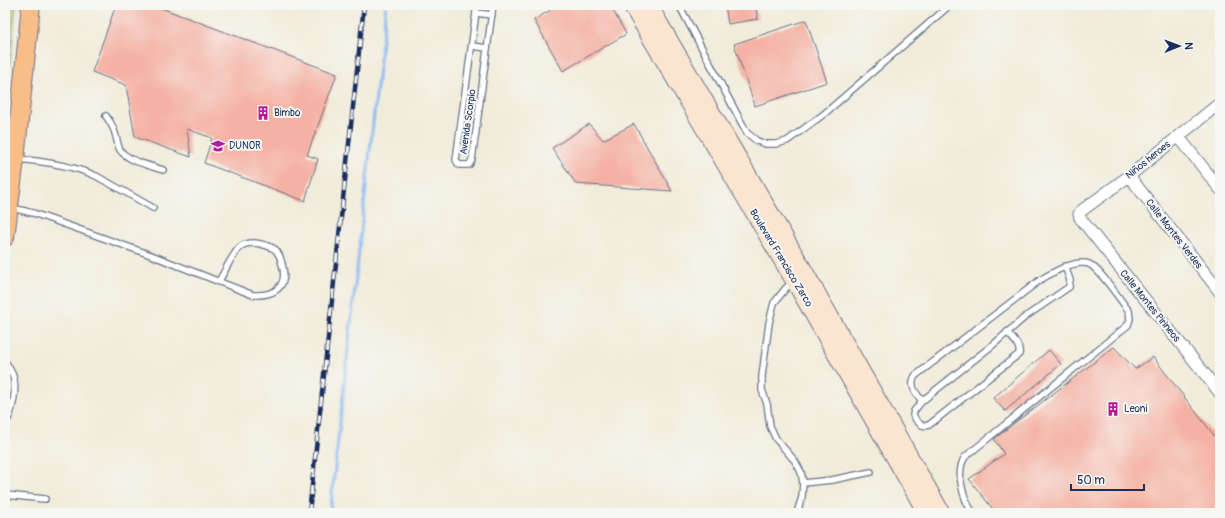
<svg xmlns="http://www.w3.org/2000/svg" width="1225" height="518" font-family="Pangolin,sans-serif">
	<defs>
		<pattern id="grass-tufts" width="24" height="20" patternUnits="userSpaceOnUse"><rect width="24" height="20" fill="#b3d077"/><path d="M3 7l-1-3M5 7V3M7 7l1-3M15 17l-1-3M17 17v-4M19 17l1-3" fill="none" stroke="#99b369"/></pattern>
	</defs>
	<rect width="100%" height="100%" fill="#f6f6f2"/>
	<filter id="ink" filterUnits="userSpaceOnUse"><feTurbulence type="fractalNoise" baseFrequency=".025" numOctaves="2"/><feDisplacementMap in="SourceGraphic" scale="8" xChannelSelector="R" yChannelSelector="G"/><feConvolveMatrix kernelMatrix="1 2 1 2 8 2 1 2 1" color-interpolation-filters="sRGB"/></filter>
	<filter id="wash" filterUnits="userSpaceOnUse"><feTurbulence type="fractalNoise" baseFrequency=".012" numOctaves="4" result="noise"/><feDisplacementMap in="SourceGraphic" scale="16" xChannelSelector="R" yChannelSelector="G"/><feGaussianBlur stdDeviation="0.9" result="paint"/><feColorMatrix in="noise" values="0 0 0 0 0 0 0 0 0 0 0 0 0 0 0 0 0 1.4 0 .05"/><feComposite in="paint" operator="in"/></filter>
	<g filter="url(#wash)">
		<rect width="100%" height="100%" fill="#f1ecda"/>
		<!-- grass -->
		<polygon fill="url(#grass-tufts)" stroke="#67806a" points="5,5 16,5 7,93 5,94"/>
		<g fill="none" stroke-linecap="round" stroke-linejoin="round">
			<!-- stream -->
			<polyline stroke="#84b5f0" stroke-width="3" points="330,513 386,5"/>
		</g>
		<g id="blocks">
			<!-- building -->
			<g fill="#f5b1a3">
				<polygon points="116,5 153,5 337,74 307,155 318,159 305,201 204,163 212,138 187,129 191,157 135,137 126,85 92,72"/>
				<polygon points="559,5 610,5 626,34 563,71 534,20"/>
				<polygon points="725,5 755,5 758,19 728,24"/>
				<polygon points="806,20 827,82 755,106 734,44"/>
				<polygon points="589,124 603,140 634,124 672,191 576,184 552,148"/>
				<polygon points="1114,347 1135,369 1153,357 1220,443 1220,513 996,513 969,479 1004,454 994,439"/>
				<polygon points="1049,350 1061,364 1005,411 993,398"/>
			</g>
		</g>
	</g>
	<g filter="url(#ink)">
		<use href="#blocks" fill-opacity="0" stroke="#667189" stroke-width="1"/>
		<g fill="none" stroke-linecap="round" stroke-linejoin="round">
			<defs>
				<g id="service">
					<polyline points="477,5 456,160 459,165 469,165 472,160 493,5"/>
					<polyline points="679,5 747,133 757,141 766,144 776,144 787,141 824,114 950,5"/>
					<polyline points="476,13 492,15"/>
					<polyline points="472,46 487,48"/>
					<path d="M106,116c9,12 9,18 13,32 5,12 32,18 44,22"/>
					<path d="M5,159c26,0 68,6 91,17 19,10 38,21 57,32"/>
					<path d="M12,208l21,5 118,42 102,40c21,1 36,-8 29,-31 -1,-5 -3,-10 -6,-14 -6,-4 -14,-6 -21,-7 -5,0 -11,0 -15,4 -7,6 -16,26 -21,34"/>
					<polyline points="793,282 786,288 774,303 769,323 762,376 762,390 767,404 770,426 776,439 795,461 801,472 803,483 802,497 797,513"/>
					<path d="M5,361c3,5 6,10 8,15 4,11 0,38 -8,47"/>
					<path d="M922,401l-8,10 -1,4c3,6 9,13 16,10l90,-71c2,-8 -6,-15 -12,-22"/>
					<polyline points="803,483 832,480 871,472"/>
					<polyline points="5,495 45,499"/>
					<path d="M973,513c-10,-14 -18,-41 -8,-56l163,-132 2,-6 -1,-8c-8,-10 -29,-42 -40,-47 -14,-5 -37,9 -49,16l-125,96c-6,10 1,17 7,25l72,-57 31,-27 44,-30 1,-7 -5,-14"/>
				</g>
				<g id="minor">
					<polyline points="1220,103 1129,176 1081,211 1079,214 1080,218 1220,393"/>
					<polyline points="1178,136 1220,189"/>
					<polyline points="1129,176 1220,292"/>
				</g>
				<g id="secondary">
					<polyline points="631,5 794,281 926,513"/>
					<polyline points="649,5 804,270 942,513"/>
				</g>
				<polyline id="primary" points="5,237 15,159 31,5"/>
			</defs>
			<!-- service casing -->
			<use href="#service" stroke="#667189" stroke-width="8"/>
			<!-- minor casing -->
			<use href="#minor" stroke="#667189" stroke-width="13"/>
			<!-- secondary casing -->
			<use href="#secondary" stroke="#667189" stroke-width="18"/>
			<!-- primary casing -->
			<use href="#primary" stroke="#667189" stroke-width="20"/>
			<!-- service -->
			<use href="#service" stroke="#fff" stroke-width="5.5"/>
			<!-- minor -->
			<use href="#minor" stroke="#fff" stroke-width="11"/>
			<!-- secondary -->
			<use href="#secondary" stroke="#fce5d0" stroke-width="16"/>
			<!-- primary -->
			<use href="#primary" stroke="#f8bd89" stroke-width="18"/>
			<defs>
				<polyline id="rail" points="309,513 364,5"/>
			</defs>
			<!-- rail casing -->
			<use href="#rail" stroke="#1b2f5e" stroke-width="4.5"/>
			<!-- rail -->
			<use href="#rail" stroke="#f6f6f2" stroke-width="3" stroke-dasharray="9" stroke-linecap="butt"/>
		</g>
	</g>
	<!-- icons -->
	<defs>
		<symbol id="building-bare" viewBox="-9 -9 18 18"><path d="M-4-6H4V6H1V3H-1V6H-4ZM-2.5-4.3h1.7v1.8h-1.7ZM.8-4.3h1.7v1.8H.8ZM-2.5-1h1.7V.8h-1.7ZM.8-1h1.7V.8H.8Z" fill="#b5179e" stroke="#f6f6f2" stroke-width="2.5" paint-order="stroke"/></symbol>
		<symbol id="school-bare" viewBox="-9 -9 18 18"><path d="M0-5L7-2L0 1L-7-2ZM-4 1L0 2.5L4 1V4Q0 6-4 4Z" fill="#b5179e" stroke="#f6f6f2" stroke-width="2.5" paint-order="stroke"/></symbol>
	</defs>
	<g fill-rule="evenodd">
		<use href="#building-bare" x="253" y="103" width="20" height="20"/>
		<use href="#school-bare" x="208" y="136" width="20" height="20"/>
		<use href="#building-bare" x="1103" y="399" width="20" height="20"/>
	</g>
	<g text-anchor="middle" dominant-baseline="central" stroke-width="4" stroke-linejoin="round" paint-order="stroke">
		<!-- poi labels -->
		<g font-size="10" fill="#1b2f5e" stroke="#f6f6f2" text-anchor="start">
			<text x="274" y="113">Bimbo</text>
			<text x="229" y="146">DUNOR</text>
			<text x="1124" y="409">Leoni</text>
		</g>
		<!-- street labels -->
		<g font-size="10" fill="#1b2f5e" stroke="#f6f6f2">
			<text transform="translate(468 122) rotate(-82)">Avenida Scorpio</text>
			<text transform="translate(1148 160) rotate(-39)">Niños heroes</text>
			<text transform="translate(1174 234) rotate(52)">Calle Montes Verdes</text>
			<text transform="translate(781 258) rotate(59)">Boulevard Francisco Zarco</text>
			<text transform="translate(1150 306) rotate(51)">Calle Montes Pirineos</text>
		</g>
	</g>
	<!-- margin -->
	<rect width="1225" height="518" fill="none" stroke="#f6f6f2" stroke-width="20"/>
	<!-- north arrow -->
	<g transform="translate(1179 46) rotate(89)" stroke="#f6f6f2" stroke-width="3" paint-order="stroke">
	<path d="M0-3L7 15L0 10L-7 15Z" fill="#1b2f5e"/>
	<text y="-6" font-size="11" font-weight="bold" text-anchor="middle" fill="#1b2f5e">N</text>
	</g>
	<!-- scale -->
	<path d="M1071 484v6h73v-6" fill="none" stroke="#1b2f5e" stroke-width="2"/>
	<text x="1077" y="484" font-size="12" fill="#1b2f5e" stroke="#f6f6f2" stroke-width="3" paint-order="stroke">50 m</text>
</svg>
